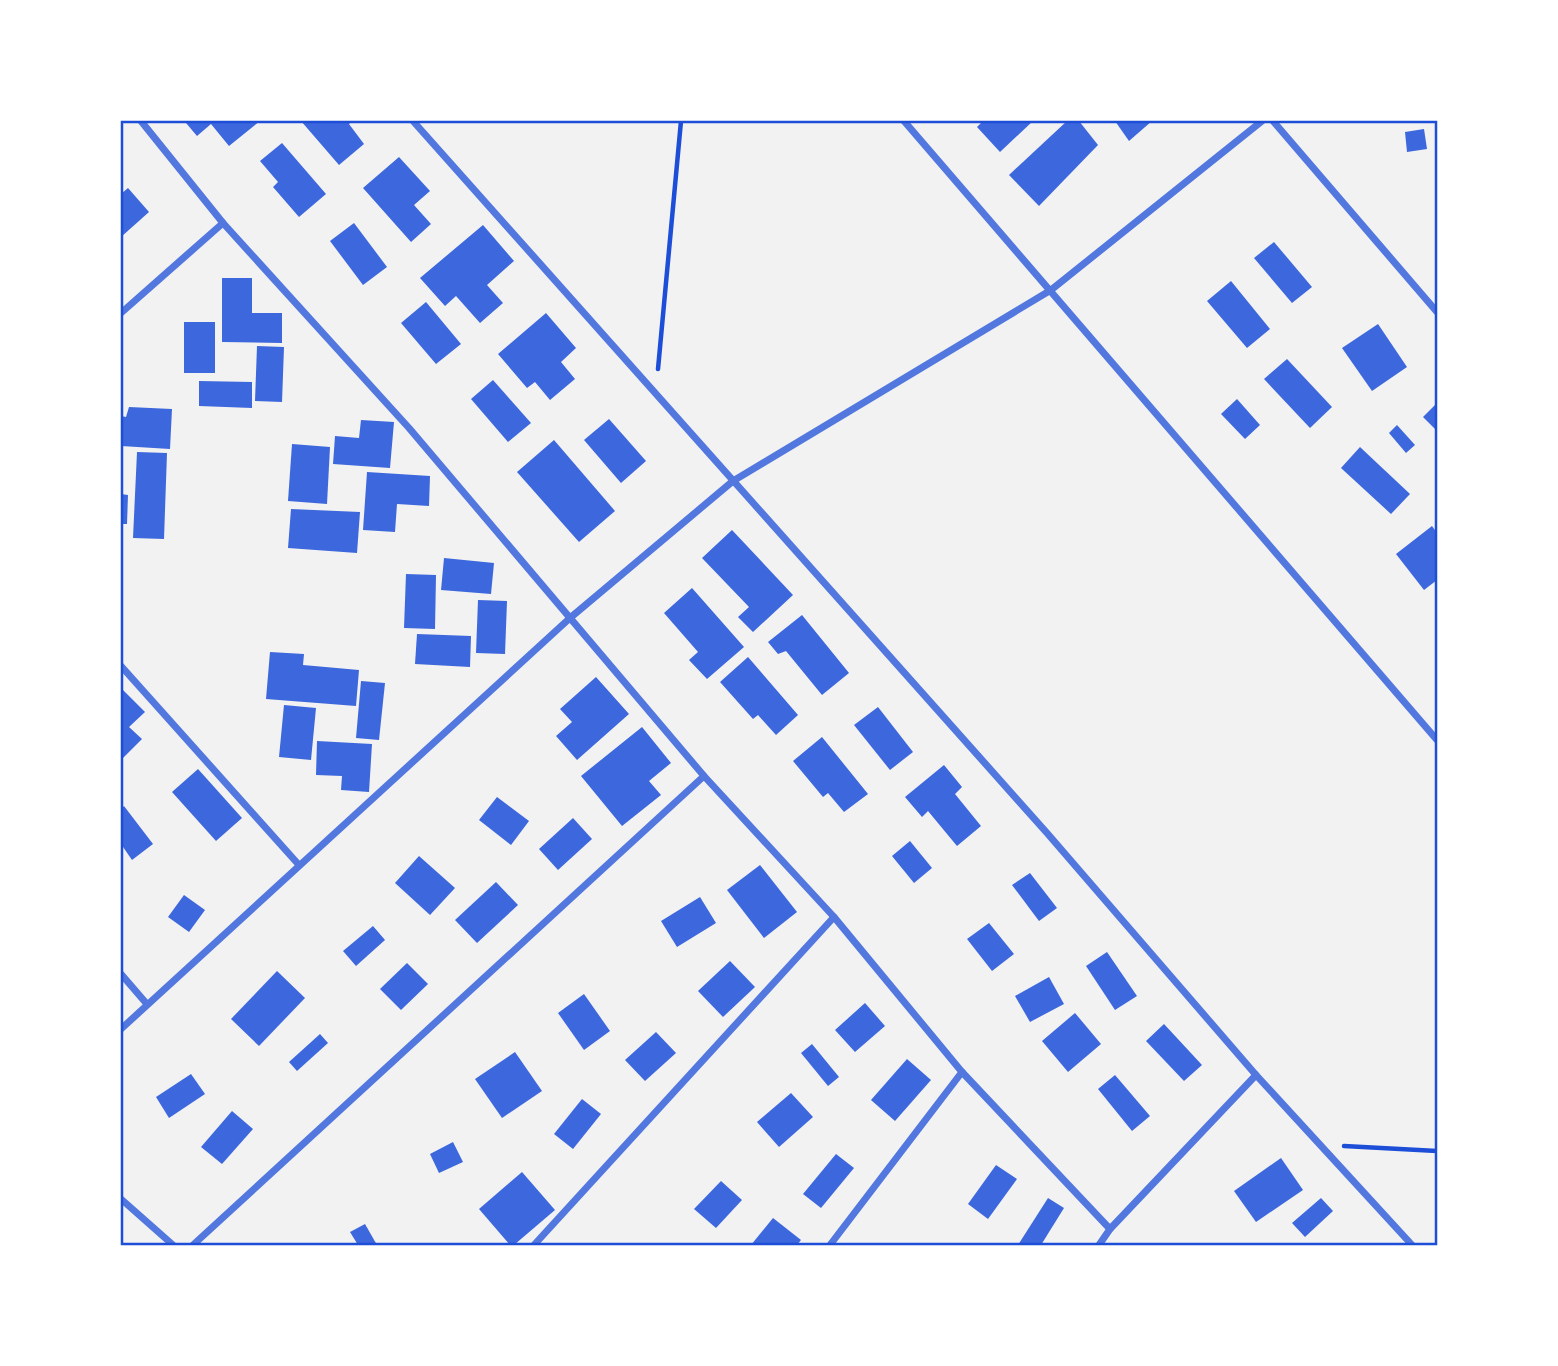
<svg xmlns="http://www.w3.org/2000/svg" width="1558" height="1366" font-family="Commissioner,sans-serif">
	<rect width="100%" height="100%" fill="#f2f2f2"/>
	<!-- building -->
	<g fill="#3d67dc">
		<polygon points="189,121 260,121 229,146 211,124 197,136 186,123"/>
		<polygon points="301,121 352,121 349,124 364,144 339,165"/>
		<polygon points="983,121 1033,121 1000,152 977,127"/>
		<polygon points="1067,121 1079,121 1098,145 1039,206 1009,175"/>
		<polygon points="1115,121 1152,121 1129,141"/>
		<polygon points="1424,129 1427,149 1407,152 1405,132"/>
		<polygon points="282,143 326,194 299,217 273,187 278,182 260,161"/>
		<polygon points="399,157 430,191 414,205 431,224 411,242 363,188"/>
		<polygon points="128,188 149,212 121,237 121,194"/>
		<polygon points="354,223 387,267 363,285 330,241"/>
		<polygon points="483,225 514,261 487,285 503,303 480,323 456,296 445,306 420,278"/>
		<polygon points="1274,242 1312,287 1292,303 1254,258"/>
		<polygon points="222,278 252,278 252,313 282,313 282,343 222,342"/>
		<polygon points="1231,281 1270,329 1247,348 1207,301"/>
		<polygon points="426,302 461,344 436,364 401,323"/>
		<polygon points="546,313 576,348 561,362 575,379 550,400 535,382 527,388 498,354"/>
		<rect x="184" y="322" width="31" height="51"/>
		<polygon points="1378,324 1407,367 1372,391 1342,348"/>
		<polygon points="257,346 284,347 282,402 255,401"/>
		<polygon points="1287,359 1332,407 1310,428 1264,379"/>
		<polygon points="493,380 531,423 508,442 471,399"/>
		<polygon points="199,381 252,382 252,408 199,406"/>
		<polygon points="1237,399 1260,425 1245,439 1221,414"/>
		<polygon points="1437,403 1437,431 1423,417"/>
		<polygon points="129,407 172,409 170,449 121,446 121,416 126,417"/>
		<polygon points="609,419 646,461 621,483 584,440"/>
		<polygon points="361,420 394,422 390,468 333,464 335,436 359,438"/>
		<polygon points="1397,425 1415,445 1406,453 1389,433"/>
		<polygon points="554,440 615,511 579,542 517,472"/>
		<polygon points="292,444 330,447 327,504 288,501"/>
		<polygon points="1360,447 1410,494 1391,514 1341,468"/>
		<polygon points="137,452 167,453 164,539 133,538"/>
		<polygon points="367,472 430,476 429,506 397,504 395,532 363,530"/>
		<polygon points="121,494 128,495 127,524 121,524"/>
		<polygon points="291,509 360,512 357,553 288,548"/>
		<polygon points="1432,526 1437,533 1437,580 1424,590 1396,554"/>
		<polygon points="732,530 793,595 753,632 738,617 749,607 702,558"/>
		<polygon points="444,558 494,563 491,594 441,590"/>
		<polygon points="406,574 436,575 435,629 404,628"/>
		<polygon points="692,588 744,647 707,679 689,660 698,652 664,613"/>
		<polygon points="478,600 507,601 505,654 476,653"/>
		<polygon points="802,615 849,673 822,695 786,651 778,654 768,642"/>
		<polygon points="417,634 471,636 470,667 415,664"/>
		<polygon points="270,652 304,654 303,665 359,670 356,706 266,699"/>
		<polygon points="748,657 798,715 776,735 758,715 753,719 720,682"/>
		<polygon points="596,677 629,714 577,760 556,736 572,722 560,709"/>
		<polygon points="361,681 385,683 379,740 356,738"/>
		<polygon points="121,688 145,712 129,727 142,739 121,760"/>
		<polygon points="284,705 316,708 311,760 279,757"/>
		<polygon points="878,707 913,752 890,770 854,725"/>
		<polygon points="642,727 671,763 649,781 661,795 622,826 581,776"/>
		<polygon points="822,737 868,794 844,812 828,793 823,797 793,761"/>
		<polygon points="317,741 372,744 369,792 341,790 342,776 316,775"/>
		<polygon points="944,765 962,787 955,794 981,826 957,846 928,811 922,817 905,797"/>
		<polygon points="198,769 242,818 216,841 172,792"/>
		<polygon points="497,797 529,821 511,845 479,820"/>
		<polygon points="124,806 153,844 132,860 121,844 121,809"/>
		<polygon points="573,818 592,839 558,870 539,849"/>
		<polygon points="910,841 932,868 914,883 892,856"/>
		<polygon points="419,856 455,888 430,915 395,883"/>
		<polygon points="760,865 797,912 764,938 727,890"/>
		<polygon points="1030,873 1057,908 1039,921 1012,885"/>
		<polygon points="496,882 518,905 477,943 455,920"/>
		<polygon points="184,895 205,910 189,932 168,917"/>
		<polygon points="700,897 716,923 677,947 661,921"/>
		<polygon points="989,923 1014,954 992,971 967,939"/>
		<polygon points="373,926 385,940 356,966 343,951"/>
		<polygon points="1107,952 1137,996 1115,1010 1086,966"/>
		<polygon points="730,961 755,987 723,1017 698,991"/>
		<polygon points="407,963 428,984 401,1010 380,989"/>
		<polygon points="277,971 305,998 259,1046 231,1019"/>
		<polygon points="1049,977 1064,1004 1030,1022 1015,996"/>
		<polygon points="584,994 610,1031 584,1050 558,1013"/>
		<polygon points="865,1003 885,1026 855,1052 835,1030"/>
		<polygon points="1075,1013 1101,1044 1068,1072 1042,1041"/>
		<polygon points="1164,1024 1202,1065 1184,1081 1146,1041"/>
		<polygon points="656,1032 676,1053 645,1081 625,1060"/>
		<polygon points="320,1034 328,1043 297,1071 289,1062"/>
		<polygon points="812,1044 839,1077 828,1086 801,1053"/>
		<polygon points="515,1052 542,1091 502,1118 475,1079"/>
		<polygon points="907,1059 931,1080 895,1121 871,1100"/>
		<polygon points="191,1074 205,1094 169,1118 156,1097"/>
		<polygon points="1115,1075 1150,1116 1132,1131 1098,1089"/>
		<polygon points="791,1093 813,1117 779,1147 757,1122"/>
		<polygon points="582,1099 601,1114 573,1149 554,1134"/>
		<polygon points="232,1111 253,1129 222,1164 201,1147"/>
		<polygon points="453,1142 463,1162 439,1173 430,1154"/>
		<polygon points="836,1154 854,1168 821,1208 803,1194"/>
		<polygon points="1281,1158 1303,1190 1256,1222 1234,1191"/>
		<polygon points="996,1165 1017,1179 988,1219 968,1204"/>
		<polygon points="522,1172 555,1210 514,1245 510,1245 479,1209"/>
		<polygon points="721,1181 742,1200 716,1228 694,1209"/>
		<polygon points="1048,1198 1064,1208 1041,1245 1018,1245"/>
		<polygon points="1321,1198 1333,1211 1305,1237 1292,1223"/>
		<polygon points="773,1218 801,1240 797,1245 751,1245"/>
		<polygon points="365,1224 377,1245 358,1245 350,1232"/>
	</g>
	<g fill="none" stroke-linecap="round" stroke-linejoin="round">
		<!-- path -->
		<g stroke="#1d4ed8" stroke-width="4.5">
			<polyline points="658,369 681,121"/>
			<polyline points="1344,1146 1437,1151"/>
		</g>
		<!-- minor -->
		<g stroke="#5277de" stroke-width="7">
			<polyline points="141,121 223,223 409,428 704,776 834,917 962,1072 1110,1229"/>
			<polyline points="413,121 1047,833 1256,1075 1412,1245"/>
			<polyline points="904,121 1437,740"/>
			<polyline points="1273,121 1437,312"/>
			<polyline points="121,313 223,223"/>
			<polyline points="121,666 299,865"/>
			<polyline points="121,974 146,1003"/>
			<polyline points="121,1029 570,618 733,481 1051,290 1262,121"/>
			<polyline points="121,1199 173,1245"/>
			<polyline points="193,1245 704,776"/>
			<polyline points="534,1245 834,917"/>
			<polyline points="830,1245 962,1072"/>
			<polyline points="1099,1245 1110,1229 1256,1075"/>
		</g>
	</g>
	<!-- border -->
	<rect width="1558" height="1366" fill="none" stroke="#ffffff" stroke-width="245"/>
	<rect x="122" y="122" width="1314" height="1122" fill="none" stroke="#1d4ed8" stroke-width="2.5"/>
</svg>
